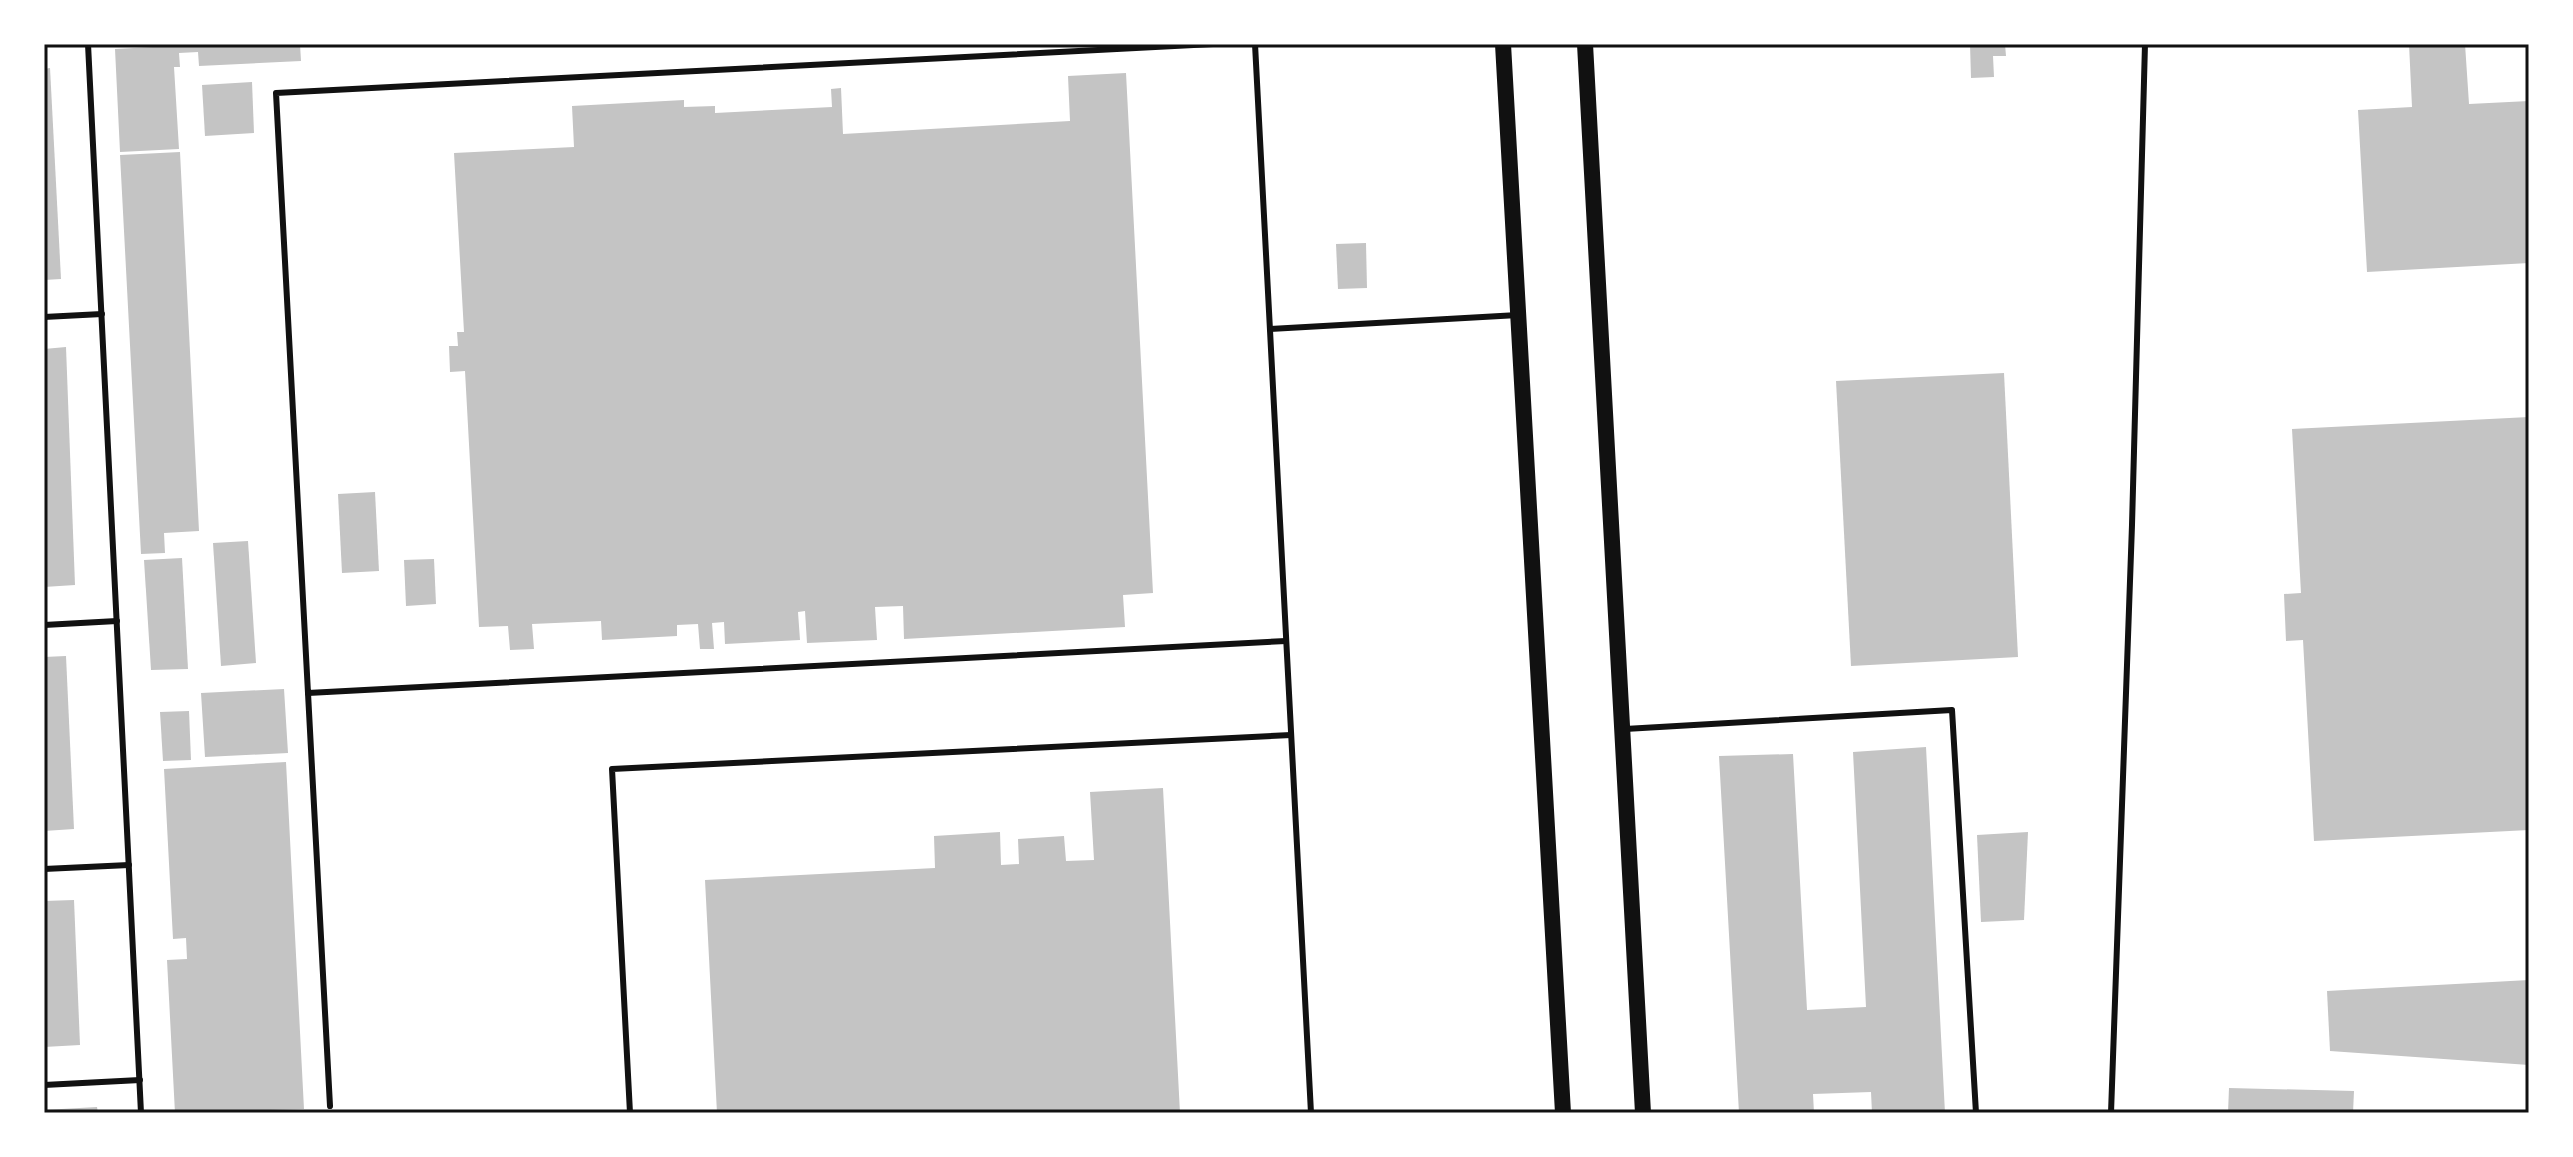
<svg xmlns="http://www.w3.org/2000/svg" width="2573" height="1157" font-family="'Source Sans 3',sans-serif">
	<rect width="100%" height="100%" fill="#fff"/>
	<!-- building -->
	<g fill="#c4c4c4">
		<polygon points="172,44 300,44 301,61 199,66 198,52 179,53 180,67 174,67 179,149 120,152 115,49 172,46"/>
		<polygon points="1970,44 2005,44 2006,56 1993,56 1994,77 1971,78"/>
		<polygon points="2409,44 2465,44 2469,104 2529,101 2529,263 2367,272 2358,110 2412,107"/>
		<polygon points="50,68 61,279 44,280 44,69"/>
		<polygon points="1126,73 1153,593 1123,595 1125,627 904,639 903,606 875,607 877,640 807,643 805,611 798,612 800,640 725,644 724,622 712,623 714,649 700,649 698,624 677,625 677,636 602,640 601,621 532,624 534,649 510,650 508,626 479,627 465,371 450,372 449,346 458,346 457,332 464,332 454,153 574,147 572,106 684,100 684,107 715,106 715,113 832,107 831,89 841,88 843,134 1070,121 1068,76"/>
		<polygon points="252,82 254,133 205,136 202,85"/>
		<polygon points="180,152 199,531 164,533 165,553 141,554 120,155"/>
		<polygon points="1366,243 1367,288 1338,289 1336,244"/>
		<polygon points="66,347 75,585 44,587 44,349"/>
		<polygon points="2004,373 2018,657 1851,666 1836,381"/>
		<polygon points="2529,417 2529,830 2314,841 2303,640 2286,641 2284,594 2301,593 2292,429"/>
		<polygon points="375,492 379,571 342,573 338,494"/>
		<polygon points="248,541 256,663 221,666 213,543"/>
		<polygon points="182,558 188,669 151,670 144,560"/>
		<polygon points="434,559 436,604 406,606 404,560"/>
		<polygon points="66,656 74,829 44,831 44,657"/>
		<polygon points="284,689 288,753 205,757 201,693"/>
		<polygon points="189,711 191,760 163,761 160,712"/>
		<polygon points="1926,747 1945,1113 1872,1113 1871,1092 1813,1094 1814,1113 1739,1113 1719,756 1793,754 1807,1010 1866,1007 1853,752"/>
		<polygon points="286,762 304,1109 175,1113 167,960 187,959 186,938 173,939 164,769"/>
		<polygon points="1163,788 1180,1113 717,1113 705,880 935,868 934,836 1000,832 1001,865 1019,864 1018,839 1064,836 1066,861 1094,860 1090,792"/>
		<polygon points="2028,832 2024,920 1981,922 1977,835"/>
		<polygon points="74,900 80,1045 44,1047 44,901"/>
		<polygon points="2529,980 2529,1065 2330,1051 2327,991"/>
		<polygon points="2229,1088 2354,1091 2353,1113 2228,1113"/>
		<polygon points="97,1107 98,1113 44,1113 44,1110"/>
	</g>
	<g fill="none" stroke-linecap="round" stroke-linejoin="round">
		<!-- service -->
		<g stroke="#111" stroke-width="6">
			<polyline points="88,44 141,1113"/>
			<polyline points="1213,44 276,93 308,693 1286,641"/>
			<polyline points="1255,44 1311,1113"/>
			<polyline points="44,317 102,314"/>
			<polyline points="1270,329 1518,315"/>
			<polyline points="44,625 117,621"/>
			<polyline points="308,693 330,1106"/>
			<polyline points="1625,729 1952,710 1976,1113"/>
			<polyline points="44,869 129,865"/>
			<polyline points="44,1085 140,1080"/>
			<polyline points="630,1113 612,769 1291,735"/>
			<polyline points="2111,1113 2132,525 2145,44"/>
		</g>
		<!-- secondary -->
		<g stroke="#111" stroke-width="16">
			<polyline points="1503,44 1563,1113"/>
			<polyline points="1585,44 1643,1113"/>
		</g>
	</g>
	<!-- border -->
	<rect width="2573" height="1157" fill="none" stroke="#ffffff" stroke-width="92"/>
	<rect x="46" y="46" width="2481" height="1065" fill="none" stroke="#111" stroke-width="3"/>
</svg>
